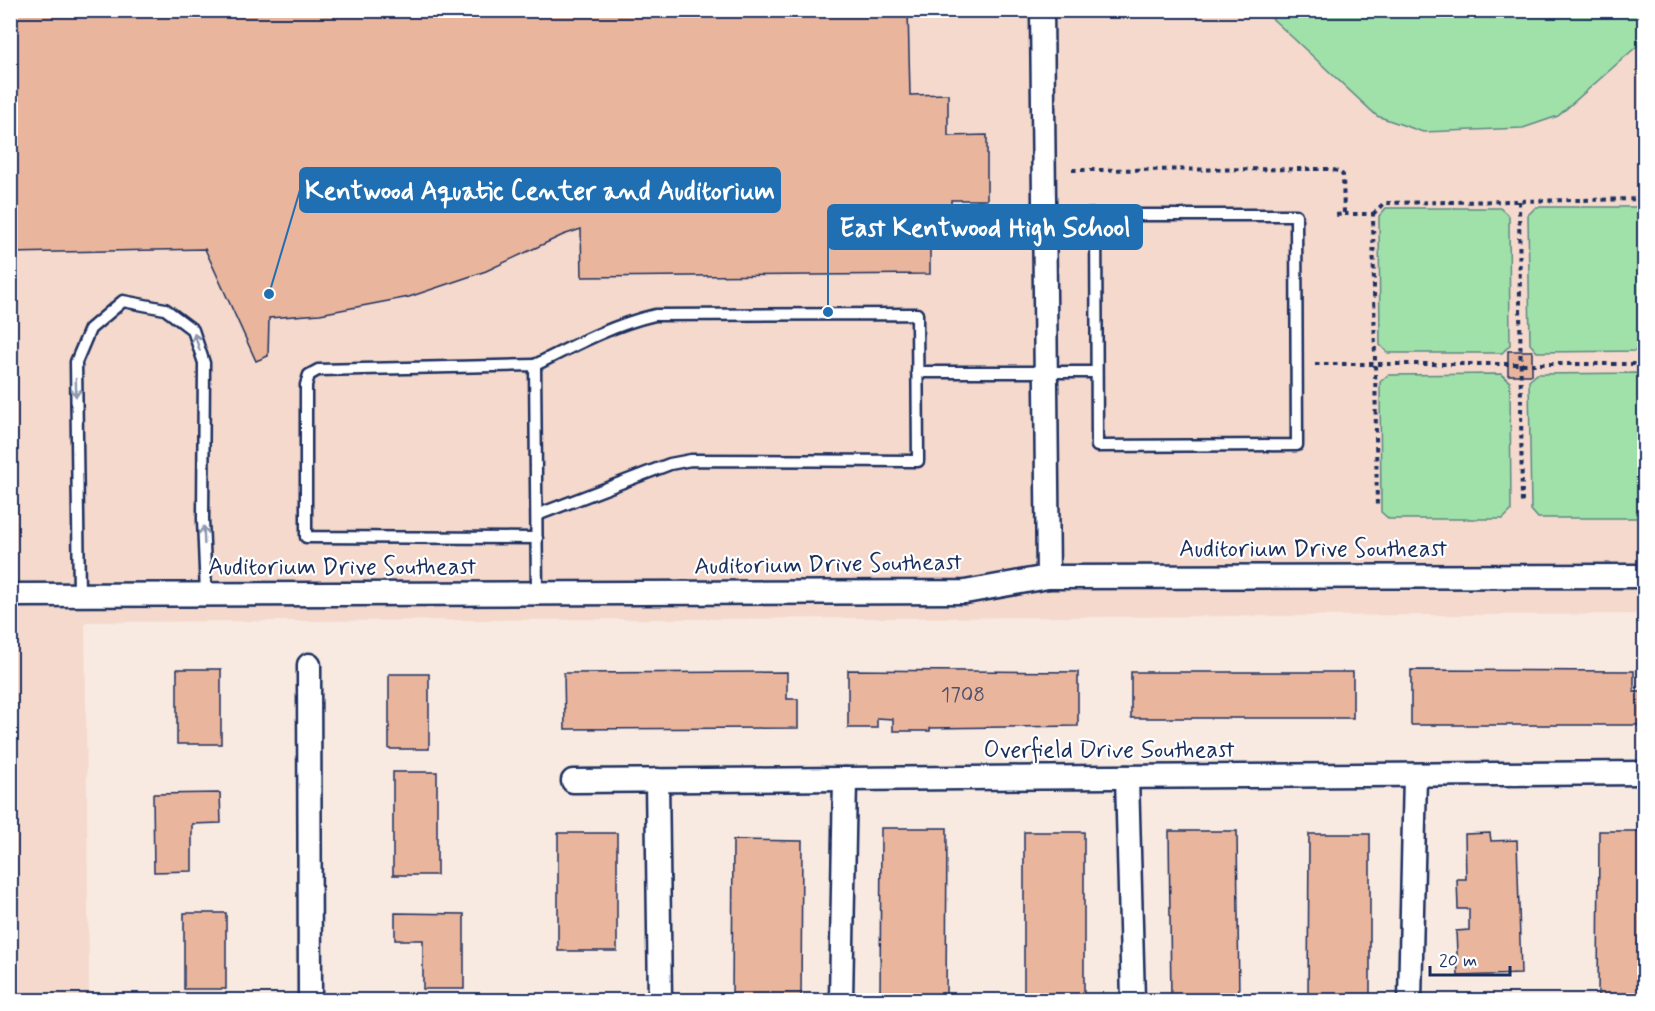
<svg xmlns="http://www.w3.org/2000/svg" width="1655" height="1011" font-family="Mynerve,sans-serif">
	<rect width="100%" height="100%" fill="#f8e9e1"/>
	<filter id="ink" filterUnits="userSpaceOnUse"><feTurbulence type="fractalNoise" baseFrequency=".0167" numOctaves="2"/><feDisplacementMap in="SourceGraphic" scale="12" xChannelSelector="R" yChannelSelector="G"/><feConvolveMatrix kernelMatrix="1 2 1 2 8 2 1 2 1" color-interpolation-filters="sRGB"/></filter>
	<g filter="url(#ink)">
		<!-- built -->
		<polygon fill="#f4d9cc" points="10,11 1644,11 1644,614 85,622 89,1000 11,1000"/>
		<!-- green -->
		<g fill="#a0e0a9" stroke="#5e8884" stroke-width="1.5">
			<polygon points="1264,11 1644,11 1644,40 1558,116 1523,128 1423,132 1377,116"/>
			<polygon points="1536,207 1644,207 1644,351 1537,352 1530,344 1528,215"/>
			<polygon points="1386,208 1500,208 1509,216 1510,345 1502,353 1388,353 1380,345 1379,216"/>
			<polygon points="1644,373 1644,518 1538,518 1531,510 1529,381 1537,374"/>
			<polygon points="1501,374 1510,382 1511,511 1503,519 1389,519 1381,512 1380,382 1388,375"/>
		</g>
		<!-- building -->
		<g fill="#e9b59c" stroke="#1b2f5e" stroke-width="1.5">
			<polygon points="10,10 746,10 746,12 908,10 910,95 948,94 948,136 987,135 987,200 951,200 951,222 930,222 930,274 582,277 581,229 563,235 486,271 409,297 320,314 269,318 268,356 256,361 205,249 10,253"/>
			<rect x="1508" y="351" width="24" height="24"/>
			<rect x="177" y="669" width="44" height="75"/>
			<polygon points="848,670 1078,672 1078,726 930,728 930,731 893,731 893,719 877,718 877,728 848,728"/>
			<polygon points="1411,670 1634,671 1634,692 1642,692 1642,725 1411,725"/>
			<polygon points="787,672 787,699 798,699 798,728 565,729 564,673"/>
			<rect x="1131" y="672" width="222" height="46"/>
			<rect x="389" y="674" width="40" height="75"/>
			<rect x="393" y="772" width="44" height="103"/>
			<polygon points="220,793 221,823 192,824 192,871 154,872 153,794"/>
			<polygon points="881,828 947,828 946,1000 880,1000"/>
			<polygon points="1169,831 1237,831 1239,1000 1171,1000"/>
			<polygon points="1599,831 1644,831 1644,1000 1598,1000"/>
			<rect x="1024" y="832" width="60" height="168"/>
			<rect x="558" y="833" width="59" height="118"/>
			<polygon points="1490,833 1491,841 1517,840 1521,974 1458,976 1456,931 1469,930 1469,909 1458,909 1457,879 1466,879 1465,834"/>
			<polygon points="1309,834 1370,834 1370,1000 1308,1000"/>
			<polygon points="733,840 802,841 801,1000 732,1000"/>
			<rect x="184" y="913" width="42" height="76"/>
			<polygon points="395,913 464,914 464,989 423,989 423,940 395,940"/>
		</g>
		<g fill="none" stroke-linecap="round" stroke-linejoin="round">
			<defs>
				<g id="service">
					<polyline points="1044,215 1096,215"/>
					<polygon points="1096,215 1296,215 1297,445 1097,446"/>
					<path d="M535,365c40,-20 77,-40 120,-50l262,-1 1,147 -227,-1 -21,4 -133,51"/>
					<polyline points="917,372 1096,372"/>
					<polyline points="537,538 306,537 306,385 309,375 318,370 535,365 537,594"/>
					<polyline points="79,594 76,362 90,329 123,301 165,309 193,330 204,363 203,519 206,594"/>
				</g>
				<g id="minor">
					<polyline points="1042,10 1048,577"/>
					<polyline points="10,595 965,592 1048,577 1644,576"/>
					<polyline points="309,665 310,1000"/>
					<polyline points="1127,777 1133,1000"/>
					<polyline points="657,780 660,1000"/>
					<polyline points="573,781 1644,773"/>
					<polyline points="841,1000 845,779"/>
					<polyline points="1410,1000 1415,775"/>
				</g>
			</defs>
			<!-- service casing -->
			<use href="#service" stroke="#1b2f5e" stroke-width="15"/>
			<!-- minor casing -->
			<use href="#minor" stroke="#1b2f5e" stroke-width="27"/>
			<!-- path -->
			<g stroke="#1b2f5e" stroke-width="4" stroke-dasharray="4.5 4.5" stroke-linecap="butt">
				<polyline points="1072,170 1328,169 1338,171 1343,175 1344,214 1336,215"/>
				<polyline points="1519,201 1522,507"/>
				<polyline points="1344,214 1373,214 1377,509"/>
				<polyline points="1373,214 1384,203 1644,199"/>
				<polyline points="1315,364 1644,364"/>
			</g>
			<!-- service -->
			<use href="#service" stroke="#fff" stroke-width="10"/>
			<!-- minor -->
			<use href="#minor" stroke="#fff" stroke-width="22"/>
		</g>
		<!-- one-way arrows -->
		<defs><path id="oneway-shaft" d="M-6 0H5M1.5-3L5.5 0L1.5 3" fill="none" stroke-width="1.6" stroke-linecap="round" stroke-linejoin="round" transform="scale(1.5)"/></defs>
		<g stroke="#8d97ae">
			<use href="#oneway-shaft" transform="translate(197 342) rotate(-108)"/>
			<use href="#oneway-shaft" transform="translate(76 388) rotate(89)"/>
			<use href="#oneway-shaft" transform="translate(204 535) rotate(-92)"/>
		</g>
	</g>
	<g text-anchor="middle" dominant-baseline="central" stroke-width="4.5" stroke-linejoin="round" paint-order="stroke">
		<!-- number labels -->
		<g font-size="21" fill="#4e506e">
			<text x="963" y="695">1708</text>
		</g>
		<!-- street labels -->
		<g font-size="24" fill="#1b2f5e" stroke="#fff">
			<text x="1313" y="549">Auditorium Drive Southeast</text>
			<text transform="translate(828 565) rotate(-1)">Auditorium Drive Southeast</text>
			<text x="342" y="567">Auditorium Drive Southeast</text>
			<text x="1109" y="750">Overfield Drive Southeast</text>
		</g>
	</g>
	<!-- callouts -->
	<path fill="none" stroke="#1f6fb2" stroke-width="2" d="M269 294L300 190M828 312L828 227"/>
	<g fill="#1f6fb2" stroke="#fff" stroke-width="2">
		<circle cx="269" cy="294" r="6"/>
		<circle cx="828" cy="312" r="6"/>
	</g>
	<g fill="#1f6fb2" stroke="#1f6fb2" stroke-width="2">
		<rect x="300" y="168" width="480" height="44" rx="6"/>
		<rect x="828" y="205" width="314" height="44" rx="6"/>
	</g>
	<g font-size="26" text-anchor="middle" font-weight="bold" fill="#fff">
		<text x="540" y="199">Kentwood Aquatic Center and Auditorium</text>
		<text x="985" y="236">East Kentwood High School</text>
	</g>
	<!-- margin -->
	<rect width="1655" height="1011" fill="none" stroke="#fff" stroke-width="36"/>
	<rect x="18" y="18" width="1619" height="975" fill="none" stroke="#1b2f5e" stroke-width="2" filter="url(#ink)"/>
	<!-- scale -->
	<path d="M1430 966v9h80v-9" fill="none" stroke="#1b2f5e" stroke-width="3"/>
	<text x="1439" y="966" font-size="18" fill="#1b2f5e" stroke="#ffffff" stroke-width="4.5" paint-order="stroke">20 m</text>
</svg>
